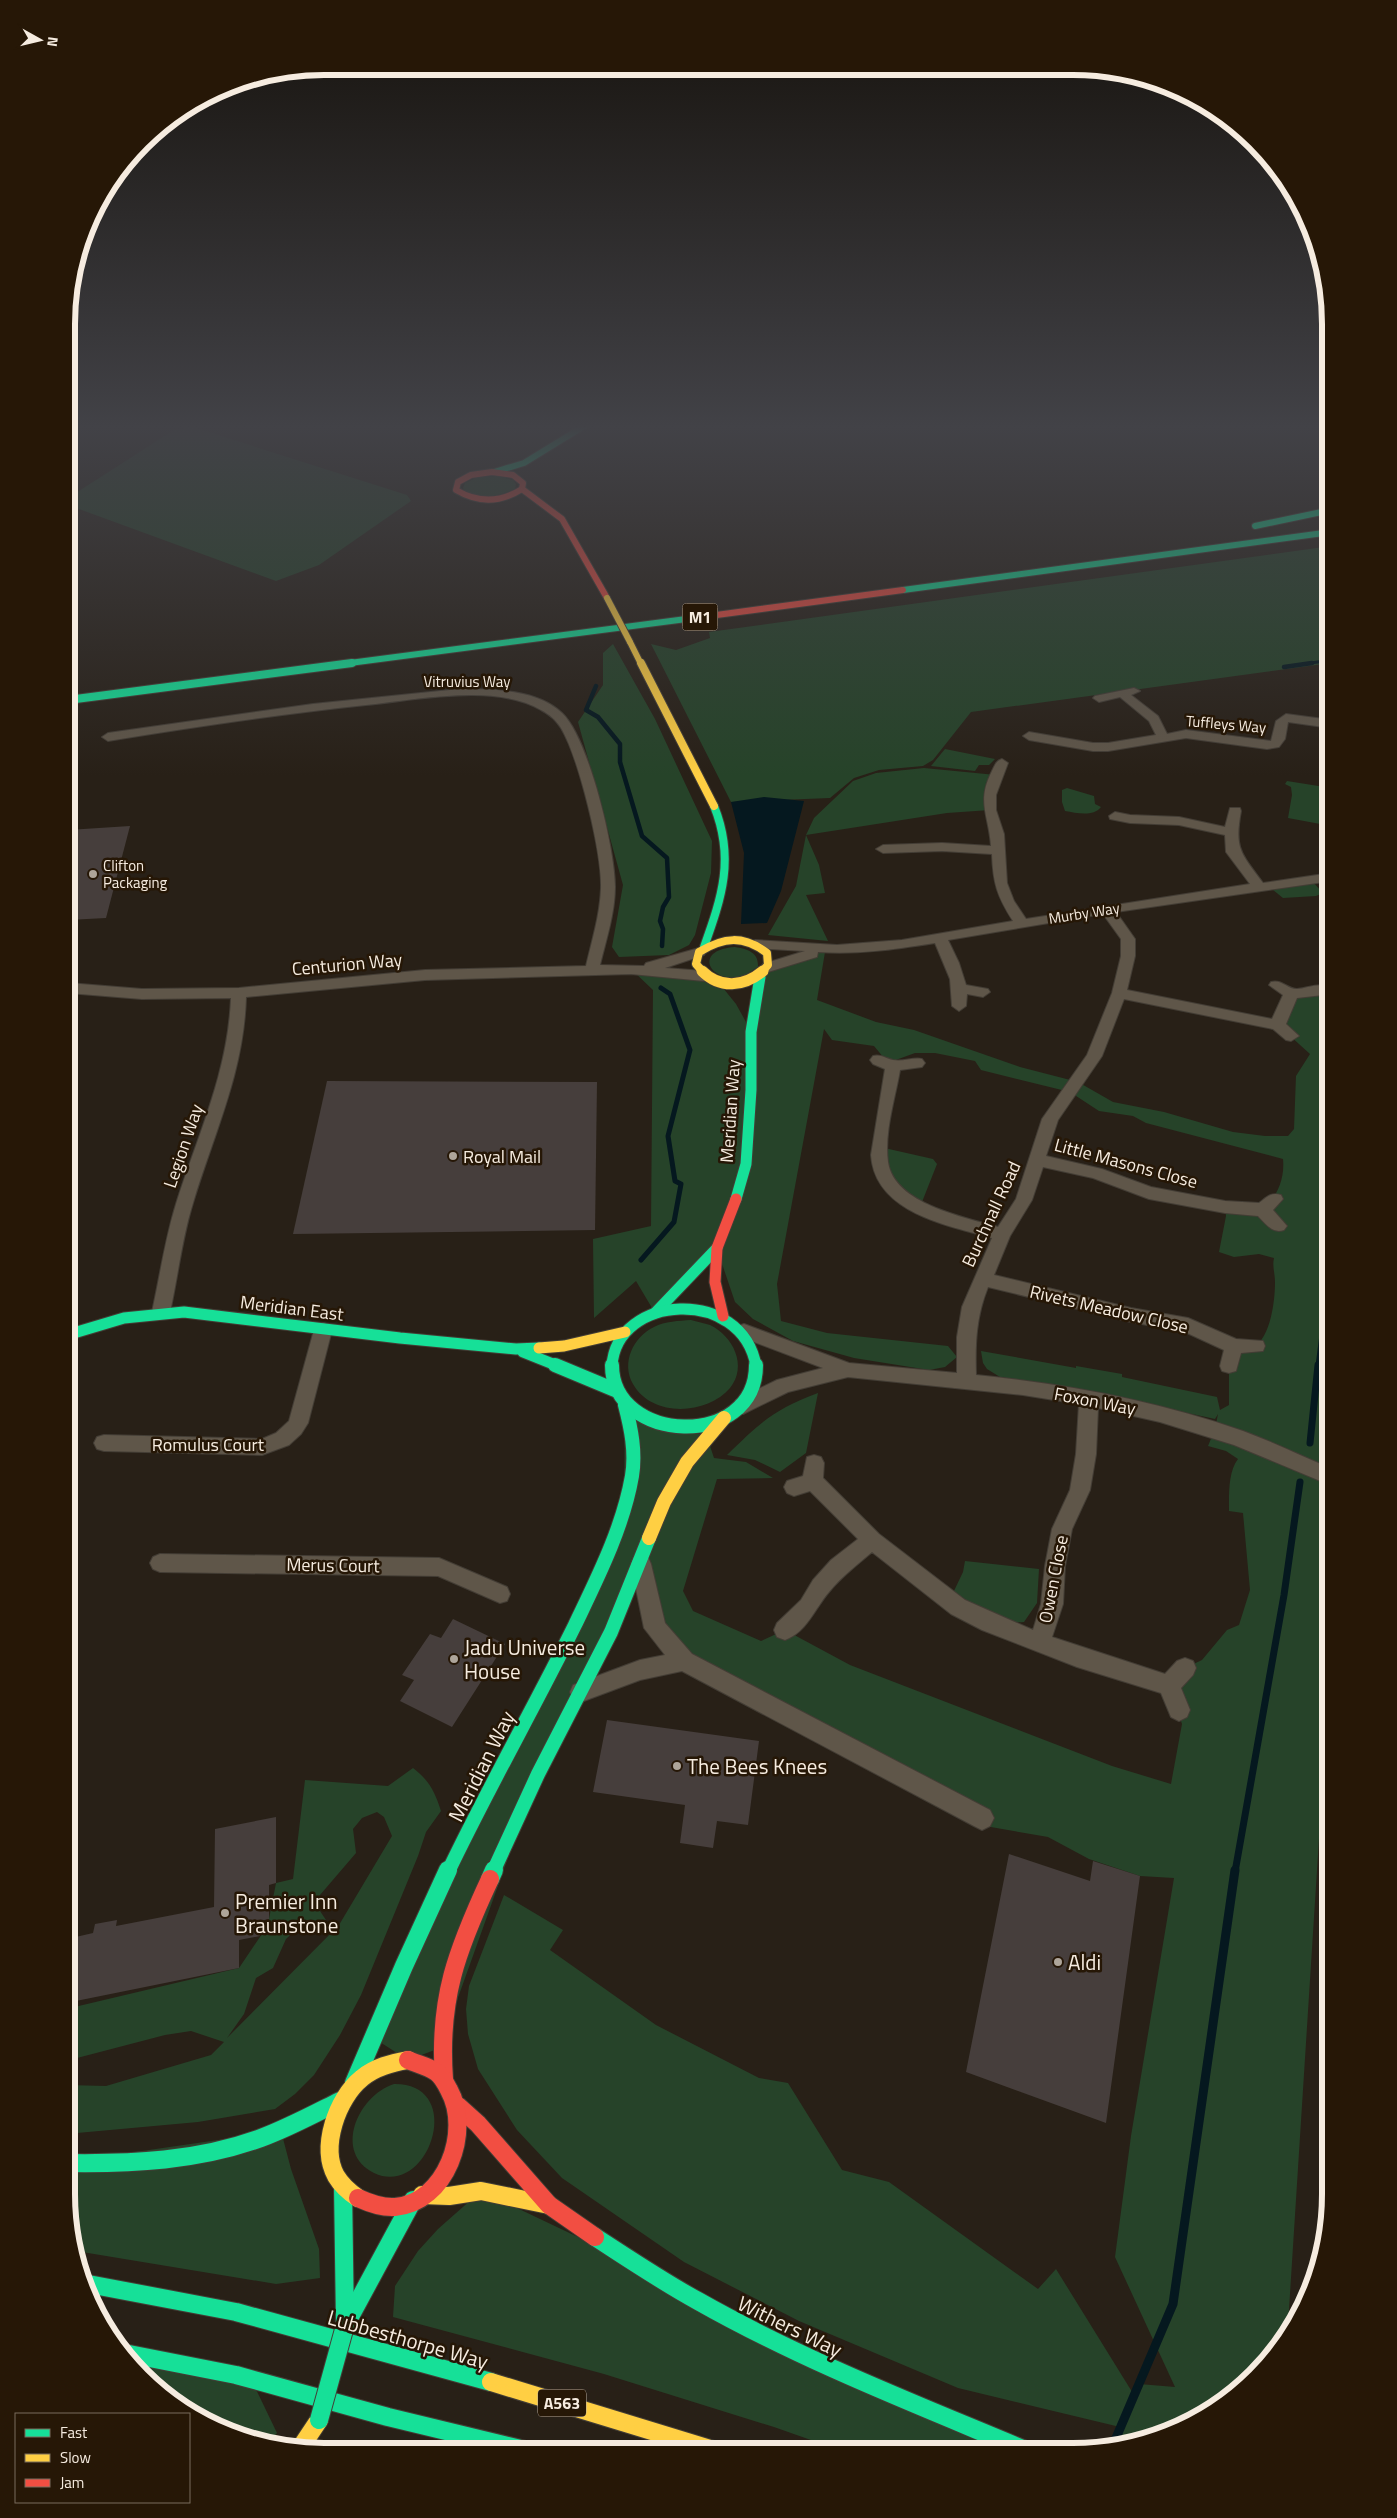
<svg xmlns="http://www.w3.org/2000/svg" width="1397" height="2518" font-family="'Titillium Web',sans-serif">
	<rect width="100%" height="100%" fill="#282017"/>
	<!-- green -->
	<g fill="#264329" fill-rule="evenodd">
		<polygon points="193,427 407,495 411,501 319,565 276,581 68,505 68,498 174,430"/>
		<path d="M498,476l15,4 3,4 -1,5c-14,6 -41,15 -52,-1l2,-5 13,-6z"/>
		<polygon points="1331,546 1331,663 971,712 933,760 923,766 879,770 854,778 830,798 731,802 651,644 676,650 710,638 709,632"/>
		<polygon points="613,644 655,719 712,841 711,873 695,935 689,945 669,955 619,957 612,947 623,885 578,722 603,685 603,653"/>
		<polygon points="945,749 995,759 989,765 979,765 975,771 931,766"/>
		<polygon points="924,768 996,775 990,810 947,813 806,835 819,865 825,893 806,895 828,941 768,935 796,886 806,835 814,818 853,781 876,773"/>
		<polygon points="1287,781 1331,788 1331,826 1288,818 1292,795 1291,787 1285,784"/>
		<path d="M1067,788l27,8 1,8 6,3c-8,10 -24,6 -36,4l-3,-9v-12z"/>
		<polygon points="1311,880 1323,893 1316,896 1283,898 1268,886"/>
		<path d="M735,947c12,2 24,5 23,20 -6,3 -12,9 -18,10 -30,6 -48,-27 -5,-30z"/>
		<path d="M825,952l-8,48 59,22 38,8 106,37 58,15 35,20 51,10 69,20 32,4h23l6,-7 2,-53 14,-22 -32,-29 14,-31h39l-1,161 -2,21 2,-12v570l-7,42 -35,549 3,2 -14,24 -47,48 -74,39 -43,7 7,-18 -162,-39 -159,-67 -115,-59 -122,-84 -45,-48 -39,-61 -10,-35 -2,-25 3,-23 35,-91 59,35 -13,20 106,75 103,53 29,5 54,87 47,12 149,107 18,-20 78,126 5,-11 36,3 -60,-130 16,-121 43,-258 -34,-2 -51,-17 -41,-22 -63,-11 -305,-164 -39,-97 -103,209 -98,274 -32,12 -36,-23 252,-531 1,-101 82,32 7,21 32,4 27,16 -56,1 -34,112 10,20 68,30 24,-11 65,35 262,101 59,18 11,-60 -13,-39 16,-17 17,-8 25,-30 12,-5 11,-35 -7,-77 -14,-2c0,-16 -1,-39 9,-52l-12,-8 -18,-5 7,-17 3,-15 -3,5 -142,-31 -73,-11 -13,-8 -4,-6 -2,-12 95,17v-2l46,8v3l95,20 3,13 9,-5v-39l5,-20h22c15,-13 19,-45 19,-64 0,-9 -3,-16 -1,-24l-15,-4 -25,3 -15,-5 7,-36 -1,-9 38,3c14,-13 22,-31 20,-51l-137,-36 -13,-7 -34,-5 -29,-19 -89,-22 -6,-9 -40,-8h-20l-22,8 -9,-3 -10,-12 -42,-6 -8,-11 -47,255 4,37 46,12 121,13 9,11 -12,10 -16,3 -75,-12 -61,-17 -40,-22 -18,-17 -18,-53 -62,64 -19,-32 -42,37 -1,-79 58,-13 2,-236 -22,-21 88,14 17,21 15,27 9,-54 35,-20z"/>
		<polygon points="880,1147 933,1159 937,1164 920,1207 901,1199"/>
		<path d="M691,1320c6,2 13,3 19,5 23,11 38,41 20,63 -23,27 -78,30 -97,-4 -12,-21 0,-47 21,-57 11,-6 25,-6 37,-7z"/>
		<path d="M818,1393l-12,60 -26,19 -25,-12 -28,-5c33,-32 47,-46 91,-62z"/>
		<path d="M965,1561l74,8 -2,34 -13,19c-24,3 -51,-17 -71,-29l10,-21z"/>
		<path d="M413,1768c16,12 22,24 28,43l-15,21 -8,24 -57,139 -21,40 -26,40 -19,19 -20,15 -77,13 -132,12v-49l40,1 105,-31 13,-13 -33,-11 -26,4 -88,23 -11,-2v-47l173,-41 25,-37 5,-12 7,-36 17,-4 12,-99 83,6zM377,1812l7,5 8,19 -53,89 -112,113 17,-24 12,-36 17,-10 13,-29 19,-18 21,-1 -12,-18 42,-49 -3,-24 9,-11z"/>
		<path d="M394,2084c73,-1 35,115 -20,89 -41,-20 -17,-77 20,-89z"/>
		<polygon points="281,2131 291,2169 319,2249 320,2278 276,2284 76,2251 66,2194 66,2162"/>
		<polygon points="481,2191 1030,2452 842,2451 774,2427 604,2374 393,2317 395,2286 418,2251 438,2229"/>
		<polygon points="124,2354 251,2379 277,2433 270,2443 210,2425 154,2388"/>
	</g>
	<!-- water -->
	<polygon fill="#05181f" points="764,797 804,801 781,891 767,923 741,924 744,853 731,802"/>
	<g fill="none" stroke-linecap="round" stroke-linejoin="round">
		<!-- stream-far4 -->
		<polyline stroke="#05181f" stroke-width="3" points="1304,664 1331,660"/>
		<!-- stream-far3 -->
		<g stroke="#05181f" stroke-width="4.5">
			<polyline points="1284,667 1312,663"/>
			<polyline points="596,686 586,710 598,717 620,744 620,762 642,836 667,858 669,897 663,907 660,921 663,929 662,946"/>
		</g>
		<!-- stream-far2 -->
		<g stroke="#05181f" stroke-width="5">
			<polyline points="641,1260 674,1222 681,1184 675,1181 668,1136 690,1050 670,994 661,988"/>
			<polyline points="1318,1366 1330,1271"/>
		</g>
		<!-- stream-far1 -->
		<g stroke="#05181f" stroke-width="7">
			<polyline points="1310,1443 1318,1365"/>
			<polyline points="1235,1872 1284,1595 1300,1482"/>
		</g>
		<!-- stream -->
		<polyline stroke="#05181f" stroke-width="9" points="1113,2445 1173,2304 1235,1870"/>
	</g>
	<!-- building -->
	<g fill="#463e3c">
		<polygon points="130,826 106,918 68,920 68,830"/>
		<polygon points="327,1081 597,1082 595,1230 293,1234"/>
		<polygon points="453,1619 505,1644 452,1727 400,1701 414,1680 402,1675 430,1634 441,1638"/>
		<polygon points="607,1720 759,1741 748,1825 717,1821 713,1848 680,1843 685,1805 593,1792"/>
		<polygon points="276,1817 276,1883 269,1885 269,1919 260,1921 260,1936 239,1940 239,1968 66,2003 67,1939 93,1933 95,1924 117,1920 116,1926 214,1907 215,1829"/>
		<polygon points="1009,1854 1090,1881 1093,1861 1140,1876 1106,2123 966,2072"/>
	</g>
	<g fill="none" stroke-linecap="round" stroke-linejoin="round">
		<defs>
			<g id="street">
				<polygon points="1134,688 1140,691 1131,695 1158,716 1167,734 1186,730 1271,741 1276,721 1286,714 1331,720 1331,728 1288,722 1285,739 1279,747 1267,749 1186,738 1108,751 1093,751 1029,740 1023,736 1029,732 1093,743 1108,743 1156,735 1149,721 1120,697 1099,702 1093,698 1095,696"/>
				<path d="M460,689c32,0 77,0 102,24 27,26 53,136 53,174 0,26 -9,53 -15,78l44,1 2,-3 53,-15 5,1 2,3 -2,3 -39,13 39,3 7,5 -7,5 -73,-7 -206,6 -179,17c-2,75 -32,136 -53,206 -11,35 -15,73 -23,109l-3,5 -6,2 -6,-2 -3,-5c8,-36 13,-73 24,-108 22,-70 52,-131 55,-206l-89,1 -74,-6v-10l74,6 97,-1 186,-18 161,-4c6,-26 14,-51 15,-78 1,-35 -22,-130 -40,-160 -5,-8 -12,-14 -20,-18 -46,-27 -123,-10 -175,-5 -86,9 -172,22 -258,36l-6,-4 6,-4 205,-29z"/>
				<path d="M1002,759l6,4 -12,32v15l8,24 3,49 7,18 12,18 224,-35 -24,-32 -1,-17 -46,-10 -49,-2 -20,-4 -1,-3 6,-4 15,3 49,2 46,10 5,-19h10l1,3c-7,38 0,42 22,72l68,-10v8l-215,31 19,27v17l-8,34 145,29 11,-24 -14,-10 2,-3c11,-3 16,7 26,7 9,0 27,-9 33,1l-7,5 -26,3 -11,26 13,12 -8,5 -5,-1 -13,-11 -149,-30 -22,57 -44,64 -12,36 56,13 49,18 74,14 34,2c8,-6 12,-11 22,-8l2,4 -10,11 14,16 -3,4c-12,4 -18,-6 -26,-14l-33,-3 -76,-14 -56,-21 -50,-11 -11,33 -22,36 -16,39 137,33 57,10 48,21 27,2 2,5 -2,5 -22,2 -5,18 -7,2 -7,-2 -2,-5 4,-16 -39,-18 -54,-10 -143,-35c-12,30 -13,56 -12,88 91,9 181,26 267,56 30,11 58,25 87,37v17l-96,-40 -74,-23 -62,-14 -2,46 -6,36 -18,39 -7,37 -2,38 -11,33 113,37 12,-13 8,-3 8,3 3,7 -3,7 -12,13 9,22 -3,7 -8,4 -8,-4 -10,-24 -84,-26 -95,-37 -31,-16 -79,-62c-15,13 -30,24 -43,40 -14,16 -22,40 -44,48l-8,-3 -3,-7 3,-7 24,-23 12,-20 18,-20 27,-21 -48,-48 -16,5 -7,-3 -3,-6 3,-6 16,-5 4,-19 7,-2 7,2 3,6 -1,15 56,56 86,66 68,30 8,-26 4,-38 7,-37 18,-39 6,-36 3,-50 -56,-9 -175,-18 -60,15 -45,22 -7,-2 -3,-6 3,-6 41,-20 46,-12 -85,-32 -3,-5 3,-5 6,-2 105,39 108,10v-36l5,-30 30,-69c-45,-13 -117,-25 -121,-83l14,-86 -12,-5 -3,-4 3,-4c8,-2 12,2 20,4 10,2 20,-3 29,-1l3,4 -3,4 -22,3c-5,29 -16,62 -12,92 6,42 76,55 110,65l18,-28 26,-80 45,-64 25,-62 9,-37v-17l-18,-25 -155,26 11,23 7,22 22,4 2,3 -7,5 -16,-3 -1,12 -7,5 -7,-5 -2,-27 -15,-36c-38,6 -78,12 -117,9l-1,5 -49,15 -5,-2 -2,-3 2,-3 42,-13 -50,-3 -7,-4 7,-4 82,5 65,-5 111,-19c-16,-25 -20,-38 -21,-67l-50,-3 -59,2 -7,-4 7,-4 59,-2 49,3c-2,-31 -15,-44 1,-75 3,-6 4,-10 10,-12z"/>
				<polygon points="323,1323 329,1325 332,1330 308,1423 301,1434 289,1445 262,1455 104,1451 97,1449 94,1443 97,1437 104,1435 262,1439 276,1433 289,1421 314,1330 317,1325"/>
				<polygon points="160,1554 439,1558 507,1587 510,1594 507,1601 500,1603 438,1576 160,1572 153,1569 150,1563 153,1557"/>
				<polygon points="641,1555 648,1557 651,1564 665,1623 692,1654 990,1810 994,1818 990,1826 982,1830 974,1826 682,1671 640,1680 581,1702 573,1699 570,1692 573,1685 640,1660 665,1655 644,1628 631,1564 634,1557"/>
			</g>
			<g id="fast-far4">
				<polyline points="494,472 524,463 589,423"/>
				<polyline points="1255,526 1331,510"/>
				<polyline points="903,590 1331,532"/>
				<polyline points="342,664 694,618"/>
			</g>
			<g id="fast-far3">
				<polyline points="68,700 352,663"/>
				<path d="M704,947c18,-50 31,-89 10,-141"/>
			</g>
			<g id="fast-far2">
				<polyline points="736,1199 746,1164 751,1090 751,1032 760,977"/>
				<polyline points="655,1313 717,1248"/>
				<polyline points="67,1335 124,1318 184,1312 400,1338 516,1349 539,1348"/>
				<polyline points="523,1352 558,1366"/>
				<path d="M612,1366c4,-72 130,-80 144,0"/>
			</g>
			<g id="fast-far1">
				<polyline points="555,1365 615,1390"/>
				<path d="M612,1365c0,79 144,85 144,0"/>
				<path d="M448,1872c40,-84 86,-164 127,-247 22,-46 48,-97 57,-149 4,-24 -1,-48 -7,-71"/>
				<polyline points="493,1872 538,1774 611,1632 649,1538"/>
			</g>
			<g id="fast">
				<polyline points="490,1879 494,1870"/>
				<polyline points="354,2083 404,1966 448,1870"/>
				<path d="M66,2163c66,1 132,-2 195,-25 27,-10 53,-24 79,-37"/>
				<polyline points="343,2186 345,2324"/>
				<path d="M595,2237c34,22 68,45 103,64 106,60 220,104 332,151"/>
				<polyline points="83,2283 236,2312 491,2382"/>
				<polyline points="345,2326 413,2200"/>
				<polyline points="124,2353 236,2375 388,2417 525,2450"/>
			</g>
			<polyline id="slow-far4" points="630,642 641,664"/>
			<g id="slow-far3">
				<polyline points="641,663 714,806"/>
				<path d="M703,972l-7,-8 3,-12c25,-15 44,-17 68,1l1,12 -6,7"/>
			</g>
			<g id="slow-far2">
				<path d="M702,971c18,18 42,16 61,0"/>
				<polyline points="539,1348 564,1346 625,1332"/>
			</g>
			<polyline id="slow-far1" points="649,1538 664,1502 687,1462 724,1418"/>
			<g id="slow">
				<polyline points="422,2195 449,2196 481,2191 549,2205"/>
				<path d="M358,2198c-9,-6 -16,-12 -22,-22 -16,-29 1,-78 26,-98 13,-11 30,-15 46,-18"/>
				<polyline points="491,2382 717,2451"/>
				<polyline points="299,2450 319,2420"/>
			</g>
			<g id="jam-far2">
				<path d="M492,472l21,3 10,8 -1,6c-22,14 -44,14 -66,1l2,-8 13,-7z"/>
				<polyline points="522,489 562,519 607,598"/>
				<polyline points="694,618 903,590"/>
			</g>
			<polyline id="jam-far1" points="723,1316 715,1282 717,1248 736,1199"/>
			<g id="jam">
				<path d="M444,2079c-6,-80 13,-129 46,-200"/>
				<polyline points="458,2106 478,2124 549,2205 595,2237"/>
				<path d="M358,2198c11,5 24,10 37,9 51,-4 77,-76 54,-117 -3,-6 -7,-14 -13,-18 -8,-6 -19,-8 -28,-12"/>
			</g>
		</defs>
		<!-- street casing -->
		<use href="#street" stroke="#433d35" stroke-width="2"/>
		<!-- fast-far4 casing -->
		<use href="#fast-far4" stroke="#433d35" stroke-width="8"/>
		<!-- fast-far3 casing -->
		<use href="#fast-far3" stroke="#433d35" stroke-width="10"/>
		<!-- fast-far2 casing -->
		<use href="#fast-far2" stroke="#433d35" stroke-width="13"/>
		<!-- fast-far1 casing -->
		<use href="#fast-far1" stroke="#433d35" stroke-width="16"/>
		<!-- fast casing -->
		<use href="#fast" stroke="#433d35" stroke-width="20"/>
		<!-- slow-far4 casing -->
		<use href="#slow-far4" stroke="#433d35" stroke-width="8"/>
		<!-- slow-far3 casing -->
		<use href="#slow-far3" stroke="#433d35" stroke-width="10"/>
		<!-- slow-far2 casing -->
		<use href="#slow-far2" stroke="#433d35" stroke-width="13"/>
		<!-- slow-far1 casing -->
		<use href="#slow-far1" stroke="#433d35" stroke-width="16"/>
		<!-- slow casing -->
		<use href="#slow" stroke="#433d35" stroke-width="20"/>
		<!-- jam-far2 casing -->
		<use href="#jam-far2" stroke="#433d35" stroke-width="8"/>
		<!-- jam-far1 casing -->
		<use href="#jam-far1" stroke="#433d35" stroke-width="13"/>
		<!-- jam casing -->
		<use href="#jam" stroke="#433d35" stroke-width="20"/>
		<!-- street -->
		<use href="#street" fill="#5f5649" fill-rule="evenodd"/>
		<!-- fast-far4 -->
		<use href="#fast-far4" stroke="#16e098" stroke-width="6"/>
		<!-- fast-far3 -->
		<use href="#fast-far3" stroke="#16e098" stroke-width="8"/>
		<!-- fast-far2 -->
		<use href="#fast-far2" stroke="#16e098" stroke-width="11"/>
		<!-- fast-far1 -->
		<use href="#fast-far1" stroke="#16e098" stroke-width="14"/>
		<!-- fast -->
		<use href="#fast" stroke="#16e098" stroke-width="18"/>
		<!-- slow-far4 -->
		<use href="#slow-far4" stroke="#ffcf43" stroke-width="6"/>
		<!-- slow-far3 -->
		<use href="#slow-far3" stroke="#ffcf43" stroke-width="8"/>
		<!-- slow-far2 -->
		<use href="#slow-far2" stroke="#ffcf43" stroke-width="11"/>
		<!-- slow-far1 -->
		<use href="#slow-far1" stroke="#ffcf43" stroke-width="14"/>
		<!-- slow -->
		<use href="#slow" stroke="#ffcf43" stroke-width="18"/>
		<!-- jam-far2 -->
		<use href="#jam-far2" stroke="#f24e42" stroke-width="6"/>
		<!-- jam-far1 -->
		<use href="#jam-far1" stroke="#f24e42" stroke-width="11"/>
		<!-- jam -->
		<use href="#jam" stroke="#f24e42" stroke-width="18"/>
		<defs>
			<polyline id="fast-bridge" points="319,2420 345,2326"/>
			<polyline id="slow-bridge" points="607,598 630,642"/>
		</defs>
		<!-- fast-bridge casing -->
		<use href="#fast-bridge" stroke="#433d35" stroke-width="20" stroke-linecap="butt"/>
		<!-- slow-bridge casing -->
		<use href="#slow-bridge" stroke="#433d35" stroke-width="8" stroke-linecap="butt"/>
		<!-- fast-bridge -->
		<use href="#fast-bridge" stroke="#16e098" stroke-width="18"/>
		<!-- slow-bridge -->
		<use href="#slow-bridge" stroke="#ffcf43" stroke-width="6"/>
	</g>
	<!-- sky -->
	<linearGradient id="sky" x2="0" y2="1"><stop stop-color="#16120d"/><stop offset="0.55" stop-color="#424247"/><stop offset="1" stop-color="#424247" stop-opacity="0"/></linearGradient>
	<rect width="1397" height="776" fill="url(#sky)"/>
	<!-- markers -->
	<g fill="#aea59a" stroke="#261706" stroke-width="2">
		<circle cx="93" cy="874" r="5"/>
		<circle cx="453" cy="1156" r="5"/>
		<circle cx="454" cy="1659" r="5"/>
		<circle cx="677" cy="1766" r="5"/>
		<circle cx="225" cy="1913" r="5"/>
		<circle cx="1058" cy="1962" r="5"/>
	</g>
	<g text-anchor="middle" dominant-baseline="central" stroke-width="5" stroke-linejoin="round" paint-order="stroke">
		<!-- far-street labels -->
		<g font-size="15" fill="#f6ece0" stroke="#261706">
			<text x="467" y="681">Vitruvius Way</text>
			<text transform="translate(1226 724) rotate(5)">Tuffleys Way</text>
			<text transform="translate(1084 913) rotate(-9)">Murby Way</text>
		</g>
		<!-- far-poi labels -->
		<g font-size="15" fill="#f6ece0" stroke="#261706" text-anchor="start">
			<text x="103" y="865">Clifton<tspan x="103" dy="17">Packaging</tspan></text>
		</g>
		<!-- shield labels -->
		<g fill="#261706" stroke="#b8ac9f" stroke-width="1">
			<rect x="682.5" y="603.5" width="35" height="27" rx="4"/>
			<rect x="538" y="2389.5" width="48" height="27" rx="4"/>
		</g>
		<g font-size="16" font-weight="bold" fill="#f6ece0">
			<text x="700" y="617">M1</text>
			<text x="562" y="2403">A563</text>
		</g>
		<!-- street labels -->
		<g font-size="18" fill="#f6ece0" stroke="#261706">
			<text transform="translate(347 964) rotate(-5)">Centurion Way</text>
			<text transform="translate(730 1111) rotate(-86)">Meridian Way</text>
			<text transform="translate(183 1146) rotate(-71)">Legion Way</text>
			<text transform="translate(1126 1163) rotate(15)">Little Masons Close</text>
			<text transform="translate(991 1214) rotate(-65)">Burchnall Road</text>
			<text transform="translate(292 1308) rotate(7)">Meridian East</text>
			<text transform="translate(1109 1309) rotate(13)">Rivets Meadow Close</text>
			<text transform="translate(1095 1401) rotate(11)">Foxon Way</text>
			<text x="208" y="1444">Romulus Court</text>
			<text transform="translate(333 1565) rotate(1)">Merus Court</text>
			<text transform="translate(1053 1579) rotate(-79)">Owen Close</text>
		</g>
		<!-- poi labels -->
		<g font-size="18" fill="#f6ece0" stroke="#261706" text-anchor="start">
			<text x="463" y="1156">Royal Mail</text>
		</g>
		<!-- near-poi labels -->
		<g font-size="21" fill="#f6ece0" stroke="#261706" text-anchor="start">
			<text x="464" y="1647">Jadu Universe<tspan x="464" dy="24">House</tspan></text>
			<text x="687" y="1766">The Bees Knees</text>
			<text x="235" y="1901">Premier Inn<tspan x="235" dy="24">Braunstone</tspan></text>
			<text x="1068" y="1962">Aldi</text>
		</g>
		<!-- near-street labels -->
		<g font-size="21" fill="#f6ece0" stroke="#261706">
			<text transform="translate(481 1766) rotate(-63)">Meridian Way</text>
			<text transform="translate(790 2326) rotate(26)">Withers Way</text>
			<text transform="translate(408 2339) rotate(16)">Lubbesthorpe Way</text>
		</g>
	</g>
	<!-- crop -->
	<path d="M0 0H1397V2518H0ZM324 75H1073A249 249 0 0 1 1322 324V2194A249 249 0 0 1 1073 2443H324A249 249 0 0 1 75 2194V324A249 249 0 0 1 324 75Z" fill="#261706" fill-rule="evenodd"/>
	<path fill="none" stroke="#f6ece0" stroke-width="6" d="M324 75H1073A249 249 0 0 1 1322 324V2194A249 249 0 0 1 1073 2443H324A249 249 0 0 1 75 2194V324A249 249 0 0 1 324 75Z"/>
	<!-- legend -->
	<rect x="15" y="2413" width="175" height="90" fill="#261706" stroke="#796c5d"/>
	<rect x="25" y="2429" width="25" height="8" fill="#16e098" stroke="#796c5d"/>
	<text x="60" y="2438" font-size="15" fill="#f6ece0">Fast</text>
	<rect x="25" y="2454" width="25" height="8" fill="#ffcf43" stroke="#796c5d"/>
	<text x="60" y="2463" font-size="15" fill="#f6ece0">Slow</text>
	<rect x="25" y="2479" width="25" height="8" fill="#f24e42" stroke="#796c5d"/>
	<text x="60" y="2488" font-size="15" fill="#f6ece0">Jam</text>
	<!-- north arrow -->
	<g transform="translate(40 40) rotate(98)" stroke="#261706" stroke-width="4" paint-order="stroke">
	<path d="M0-4L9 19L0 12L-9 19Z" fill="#f6ece0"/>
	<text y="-8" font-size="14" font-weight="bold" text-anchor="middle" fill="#f6ece0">N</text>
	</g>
</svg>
